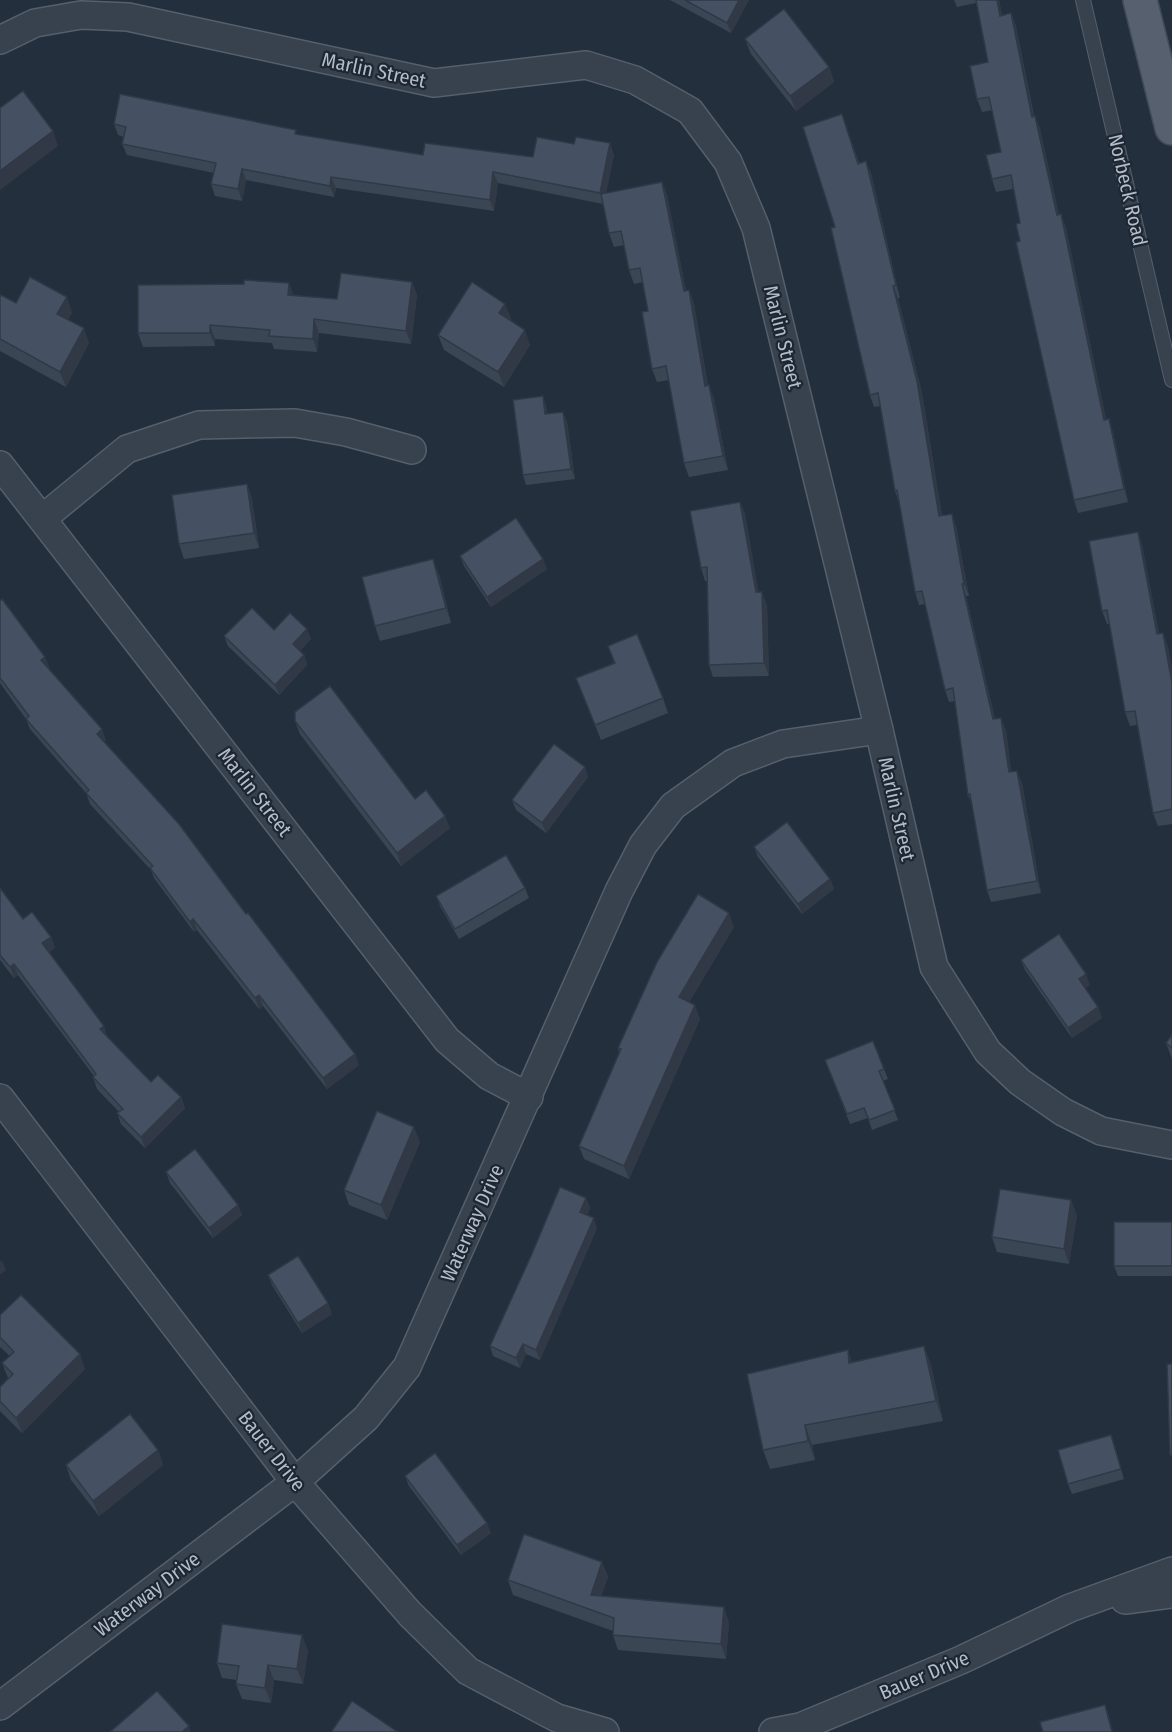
<svg xmlns="http://www.w3.org/2000/svg" width="1172" height="1732" font-family="'Fira Sans Condensed',sans-serif">
	<rect width="100%" height="100%" fill="#242f3e"/>
	<g fill="none" stroke-linecap="round" stroke-linejoin="round">
		<defs>
			<polyline id="service" points="1083,0 1172,380"/>
			<g id="minor">
				<polyline points="0,40 35,23 81,15 128,17 434,83 586,65 635,80 690,111 728,162 756,228 879,730 934,967 988,1052 1020,1082 1063,1112 1101,1131 1172,1145"/>
				<polyline points="0,465 447,1040 489,1076 529,1097"/>
				<polyline points="43,518 127,449 199,425 295,423 346,432 412,450"/>
				<polyline points="0,1098 295,1482 410,1614 468,1671 557,1718 605,1732"/>
				<polyline points="1125,1600 1172,1594"/>
				<polyline points="0,1706 295,1482 366,1418 407,1367 619,891 643,845 673,806 733,763 783,744 879,730"/>
				<polyline points="773,1732 800,1727 961,1660 1070,1608 1172,1571"/>
			</g>
			<polyline id="primary" points="1140,0 1172,128"/>
		</defs>
		<!-- service casing -->
		<use href="#service" stroke="#565f6c" stroke-width="16"/>
		<!-- minor casing -->
		<use href="#minor" stroke="#565f6c" stroke-width="30"/>
		<!-- primary casing -->
		<use href="#primary" stroke="#414a57" stroke-width="36"/>
		<!-- service -->
		<use href="#service" stroke="#38414e" stroke-width="14"/>
		<!-- minor -->
		<use href="#minor" stroke="#38414e" stroke-width="27"/>
		<!-- primary -->
		<use href="#primary" stroke="#56606e" stroke-width="33"/>
	</g>
	<!-- wall -->
	<g fill="#3b4654">
		<polygon points="670,0 749,0 731,33"/>
		<polygon points="954,0 999,0 1002,15 1011,13 1016,26 1034,116 1035,116 1040,129 1059,215 1061,214 1066,228 1106,419 1113,432 1128,502 1078,513 1074,500 1020,241 1020,223 1013,189 996,192 992,179 1001,152 992,110 982,112 977,99 988,62 976,3 957,7"/>
		<polygon points="745,39 829,67 834,82 796,111 751,54"/>
		<polygon points="114,124 297,134 423,155 533,157 614,155 606,193 662,182 667,195 686,291 689,290 694,304 708,386 714,399 728,470 689,477 684,463 669,380 657,382 652,369 648,311 643,282 634,284 629,270 624,245 614,247 609,233 603,204 498,183 494,211 336,188 334,197 246,180 242,201 215,196 211,184 214,173 127,155 122,144 124,137 118,135"/>
		<polygon points="846,126 859,163 866,161 871,173 900,298 898,298 922,393 942,516 956,526 969,596 966,596 995,719 1006,730 1011,772 1022,783 1041,893 991,902 987,890 973,807 968,795 955,701 949,702 945,690 925,604 919,605 915,592 899,503 895,491 880,406 874,407 870,395 835,227"/>
		<polygon points="412,282 417,295 411,344 319,333 317,352 274,349 272,343 215,339 215,346 143,347 138,333 294,296 337,299"/>
		<polygon points="0,297 16,303 72,312 68,320 89,343 66,387 0,351"/>
		<polygon points="505,304 511,319 510,320 530,345 504,387 444,350 438,335"/>
		<polygon points="543,396 546,406 547,414 563,412 567,422 575,479 526,485 523,475"/>
		<polygon points="247,484 252,499 259,548 184,559 179,544"/>
		<polygon points="740,502 745,514 758,592 767,605 769,676 713,677 709,665 707,581 705,581 701,568"/>
		<polygon points="1138,532 1142,545 1159,634 1163,633 1168,647 1172,669 1172,824 1158,826 1153,813 1137,725 1130,726 1125,712 1109,624 1107,624 1102,611"/>
		<polygon points="460,556 547,569 491,607 464,566"/>
		<polygon points="439,574 451,623 380,641 375,626"/>
		<polygon points="0,601 45,657 49,667 48,668 106,740 104,741 359,1065 327,1089 263,1006 259,1009 197,930 194,932 154,878 151,870 90,804 86,793 30,729 26,719 0,683"/>
		<polygon points="274,630 311,639 300,651 304,655 307,665 279,695 228,646 224,636"/>
		<polygon points="608,646 663,698 668,713 601,740 576,678 614,663"/>
		<polygon points="295,721 415,799 450,828 401,866 300,734"/>
		<polygon points="585,767 588,777 546,833 516,810 512,800"/>
		<polygon points="754,847 830,879 834,889 802,914 758,857"/>
		<polygon points="0,888 23,919 51,937 55,948 49,952 108,1038 151,1082 181,1097 185,1108 145,1148 121,1124 117,1113 119,1112 97,1089 93,1077 94,1076 18,975 14,978 0,960"/>
		<polygon points="525,888 529,898 459,939 440,906 436,896"/>
		<polygon points="734,927 689,1002 700,1019 629,1179 584,1159 579,1146 619,1052 618,1048"/>
		<polygon points="1021,960 1090,985 1085,988 1098,1007 1102,1018 1072,1038 1025,970"/>
		<polygon points="1172,1035 1172,1059 1166,1043"/>
		<polygon points="873,1041 888,1079 883,1081 898,1120 872,1130 868,1118 850,1124 825,1060"/>
		<polygon points="420,1142 387,1220 349,1205 344,1190"/>
		<polygon points="166,1172 238,1205 242,1215 213,1238 170,1183"/>
		<polygon points="586,1198 590,1208 587,1215 597,1228 540,1360 526,1354 520,1368 493,1356 490,1346"/>
		<polygon points="1077,1215 1069,1264 997,1252 992,1237"/>
		<polygon points="1172,1222 1172,1276 1118,1276 1114,1266"/>
		<polygon points="268,1275 332,1314 302,1333 272,1285"/>
		<polygon points="0,1315 85,1369 22,1433 0,1411 0,1387 8,1378 2,1363 10,1356 0,1347"/>
		<polygon points="924,1346 931,1365 943,1421 812,1445 815,1460 770,1469 763,1450 852,1362"/>
		<polygon points="1111,1435 1124,1479 1072,1494 1068,1484"/>
		<polygon points="158,1450 163,1465 99,1516 71,1480 66,1465"/>
		<polygon points="405,1476 491,1533 461,1555 409,1486"/>
		<polygon points="602,1562 608,1577 601,1596 729,1622 726,1659 618,1650 613,1635 613,1631 513,1595 508,1580"/>
		<polygon points="308,1650 303,1684 274,1680 271,1703 242,1699 236,1684 237,1680 222,1678 217,1663"/>
	</g>
	<!-- shaded-wall -->
	<g fill="#303945">
		<polygon points="739,0 749,0 731,33 727,23"/>
		<polygon points="997,0 999,0 1005,29 1000,16"/>
		<polygon points="1011,13 1016,26 1036,130 1032,117"/>
		<polygon points="829,67 834,82 796,111 790,96"/>
		<polygon points="1035,116 1040,129 1062,228 1057,215"/>
		<polygon points="53,131 58,146 0,190 0,171"/>
		<polygon points="610,143 614,155 604,204 600,193"/>
		<polygon points="866,161 871,173 900,298 896,285"/>
		<polygon points="242,169 246,180 242,201 238,189"/>
		<polygon points="493,172 498,183 494,211 490,200"/>
		<polygon points="331,177 336,188 334,197 330,186"/>
		<polygon points="662,182 667,195 689,305 684,291"/>
		<polygon points="1061,214 1066,228 1109,433 1104,420"/>
		<polygon points="412,282 417,295 411,344 406,331"/>
		<polygon points="289,283 294,296 288,295"/>
		<polygon points="893,286 898,298 922,393 944,528 939,516"/>
		<polygon points="689,290 694,304 710,400 705,386"/>
		<polygon points="67,297 72,312 63,329 57,314"/>
		<polygon points="505,304 511,319 504,328 499,313"/>
		<polygon points="314,319 319,333 317,352 313,339"/>
		<polygon points="210,325 215,339 215,346 210,333"/>
		<polygon points="84,328 89,343 66,387 60,372"/>
		<polygon points="525,330 530,345 504,387 498,372"/>
		<polygon points="709,385 714,399 728,470 723,456"/>
		<polygon points="543,396 546,406 549,425 545,414"/>
		<polygon points="563,412 567,422 575,479 571,469"/>
		<polygon points="1109,419 1113,432 1128,502 1124,489"/>
		<polygon points="247,484 252,499 259,548 254,533"/>
		<polygon points="740,502 745,514 761,605 756,592"/>
		<polygon points="952,514 956,526 969,596 964,584"/>
		<polygon points="1138,532 1142,545 1162,648 1157,634"/>
		<polygon points="433,559 439,574 451,623 446,608"/>
		<polygon points="543,559 547,569 491,607 487,597"/>
		<polygon points="962,584 966,596 998,731 993,719"/>
		<polygon points="762,592 767,605 769,676 764,663"/>
		<polygon points="307,629 311,639 297,655 293,644"/>
		<polygon points="1163,633 1168,647 1172,669 1172,683"/>
		<polygon points="304,655 307,665 279,695 275,685"/>
		<polygon points="45,657 49,667 45,671 41,660"/>
		<polygon points="1001,718 1006,730 1013,785 1009,772"/>
		<polygon points="102,729 106,740 101,744 97,734"/>
		<polygon points="585,767 588,777 546,833 542,823"/>
		<polygon points="1017,771 1022,783 1041,893 1037,881"/>
		<polygon points="445,816 450,828 401,866 397,853"/>
		<polygon points="830,879 834,889 802,914 798,904"/>
		<polygon points="729,913 734,927 684,1011 679,997"/>
		<polygon points="193,919 197,930 194,932 190,922"/>
		<polygon points="51,937 55,948 46,954 42,943"/>
		<polygon points="14,964 18,975 14,978 10,967"/>
		<polygon points="1086,974 1090,985 1083,989 1079,979"/>
		<polygon points="259,995 263,1006 259,1009 255,998"/>
		<polygon points="695,1005 700,1019 629,1179 624,1166"/>
		<polygon points="1098,1007 1102,1018 1072,1038 1068,1028"/>
		<polygon points="104,1026 108,1038 100,1029"/>
		<polygon points="355,1054 359,1065 327,1089 323,1078"/>
		<polygon points="181,1097 185,1108 145,1148 141,1137"/>
		<polygon points="414,1127 420,1142 387,1220 381,1205"/>
		<polygon points="586,1198 590,1208 583,1222 580,1212"/>
		<polygon points="1071,1200 1077,1215 1069,1264 1064,1249"/>
		<polygon points="238,1205 242,1215 213,1238 209,1228"/>
		<polygon points="594,1218 597,1228 540,1360 536,1350"/>
		<polygon points="2,1260 6,1270 0,1275 0,1262"/>
		<polygon points="328,1303 332,1314 302,1333 298,1323"/>
		<polygon points="523,1344 526,1354 520,1368 516,1358"/>
		<polygon points="924,1346 931,1365 943,1421 936,1401"/>
		<polygon points="848,1350 855,1370 849,1363"/>
		<polygon points="80,1354 85,1369 22,1433 16,1418"/>
		<polygon points="805,1425 812,1445 815,1460 808,1441"/>
		<polygon points="1111,1435 1115,1445 1124,1479 1121,1469"/>
		<polygon points="158,1450 163,1465 99,1516 93,1501"/>
		<polygon points="487,1523 491,1533 461,1555 457,1545"/>
		<polygon points="602,1562 608,1577 596,1610 591,1595"/>
		<polygon points="724,1607 729,1622 726,1659 721,1644"/>
		<polygon points="302,1635 308,1650 303,1684 297,1669"/>
		<polygon points="268,1665 274,1680 271,1703 265,1688"/>
		<polygon points="1105,1705 1110,1720 1113,1732 1112,1732"/>
		<polygon points="189,1726 191,1732 182,1732"/>
	</g>
	<!-- building -->
	<g fill="#455162" stroke="#303945" stroke-width="1.5">
		<polygon points="685,0 739,0 727,23"/>
		<polygon points="976,0 997,0 1000,16 1011,13 1032,117 1035,116 1057,215 1061,214 1104,420 1109,419 1124,489 1074,500 1016,242 1020,241 1016,224 1020,223 1011,175 992,179 986,155 1001,152 989,97 977,99 970,66 988,62"/>
		<polygon points="784,9 829,67 790,96 745,39"/>
		<polygon points="23,91 53,131 0,171 0,108"/>
		<polygon points="120,94 296,130 295,134 423,155 425,143 533,157 537,137 574,144 576,137 610,143 600,193 493,172 490,200 331,177 330,186 242,169 238,189 211,184 216,163 122,144 126,127 114,124"/>
		<polygon points="842,114 858,164 866,161 896,285 893,286 917,381 939,516 952,514 964,584 962,584 993,719 1001,718 1009,772 1017,771 1037,881 987,890 970,794 968,795 953,688 945,690 922,591 915,592 897,490 895,491 878,393 870,395 831,228 835,227 803,127"/>
		<polygon points="662,182 684,291 689,290 705,386 709,385 723,456 684,463 666,366 652,369 642,312 648,311 640,268 629,270 621,231 609,233 601,194"/>
		<polygon points="341,273 412,282 406,331 314,319 313,339 269,336 270,330 210,325 210,333 138,333 138,285 244,284 244,280 289,283 288,295 337,299"/>
		<polygon points="30,277 67,297 57,314 84,328 60,372 0,339 0,297 1,295 16,303"/>
		<polygon points="472,282 505,304 499,313 525,330 498,372 438,335"/>
		<polygon points="543,396 545,414 563,412 571,469 523,475 513,400"/>
		<polygon points="247,484 254,533 179,544 172,495"/>
		<polygon points="740,502 756,592 762,592 764,663 709,665 707,567 701,568 690,511"/>
		<polygon points="516,518 543,559 487,597 460,556"/>
		<polygon points="1138,532 1157,634 1163,633 1172,683 1172,809 1153,813 1135,711 1125,712 1107,610 1102,611 1089,541"/>
		<polygon points="433,559 446,608 375,626 362,577"/>
		<polygon points="2,599 45,657 41,660 102,729 97,734 179,824 246,914 248,913 355,1054 323,1078 259,995 255,998 193,919 190,922 150,868 153,866 86,793 89,790 26,719 29,716 0,678 0,601"/>
		<polygon points="252,608 274,630 290,613 307,629 293,644 304,655 275,685 224,636"/>
		<polygon points="637,634 663,698 595,725 576,678 615,663 608,646"/>
		<polygon points="330,686 415,799 426,790 445,816 397,853 295,721 295,712"/>
		<polygon points="554,744 585,767 542,823 512,800"/>
		<polygon points="787,822 830,879 798,904 754,847"/>
		<polygon points="506,855 525,888 455,929 436,896"/>
		<polygon points="0,888 23,919 32,912 51,937 42,943 104,1026 100,1029 151,1082 158,1075 181,1097 141,1137 117,1113 123,1109 93,1077 96,1074 14,964 10,967 0,955"/>
		<polygon points="698,894 729,913 679,997 695,1005 624,1166 579,1146 621,1049 618,1048 657,962"/>
		<polygon points="1059,934 1086,974 1079,979 1098,1007 1068,1028 1021,960"/>
		<polygon points="1172,1035 1172,1048 1166,1043"/>
		<polygon points="873,1041 884,1069 879,1071 895,1110 869,1120 864,1108 847,1114 825,1060"/>
		<polygon points="377,1111 414,1127 381,1205 344,1190"/>
		<polygon points="195,1149 238,1205 209,1228 166,1172"/>
		<polygon points="560,1187 586,1198 580,1212 594,1218 536,1350 523,1344 516,1358 490,1346 531,1256"/>
		<polygon points="1000,1189 1071,1200 1064,1249 992,1237"/>
		<rect x="1114" y="1222" width="58" height="44"/>
		<polygon points="298,1256 328,1303 298,1323 268,1275"/>
		<polygon points="21,1295 80,1354 16,1418 0,1401 0,1387 13,1374 2,1363 14,1352 0,1337 0,1315"/>
		<polygon points="924,1346 936,1401 805,1425 808,1441 763,1450 747,1374 848,1350 849,1363"/>
		<polygon points="1167,1364 1172,1364 1172,1455 1170,1455"/>
		<polygon points="130,1414 158,1450 93,1501 66,1465"/>
		<polygon points="1111,1435 1121,1469 1068,1484 1058,1450"/>
		<polygon points="435,1453 487,1523 457,1545 405,1476"/>
		<polygon points="524,1534 602,1562 591,1595 724,1607 721,1644 613,1635 614,1618 508,1580"/>
		<polygon points="222,1624 302,1635 297,1669 268,1665 265,1688 236,1684 239,1666 217,1663"/>
		<polygon points="157,1691 189,1726 182,1732 110,1732"/>
		<polygon points="352,1701 398,1732 333,1732 332,1731"/>
		<polygon points="1105,1705 1112,1732 1041,1732 1043,1732 1040,1722"/>
	</g>
	<g text-anchor="middle" dominant-baseline="central" stroke-width="4.5" stroke-linejoin="round" paint-order="stroke">
		<!-- street labels -->
		<g font-size="20" fill="#b4bcc9" stroke="#1d2633">
			<text transform="translate(374 70) rotate(12)">Marlin Street</text>
			<text transform="translate(1128 190) rotate(77)">Norbeck Road</text>
			<text transform="translate(783 337) rotate(76)">Marlin Street</text>
			<text transform="translate(255 792) rotate(52)">Marlin Street</text>
			<text transform="translate(897 809) rotate(77)">Marlin Street</text>
			<text transform="translate(472 1223) rotate(-66)">Waterway Drive</text>
			<text transform="translate(272 1451) rotate(52)">Bauer Drive</text>
			<text transform="translate(147 1594) rotate(-37)">Waterway Drive</text>
			<text transform="translate(924 1675) rotate(-23)">Bauer Drive</text>
		</g>
	</g>
</svg>
